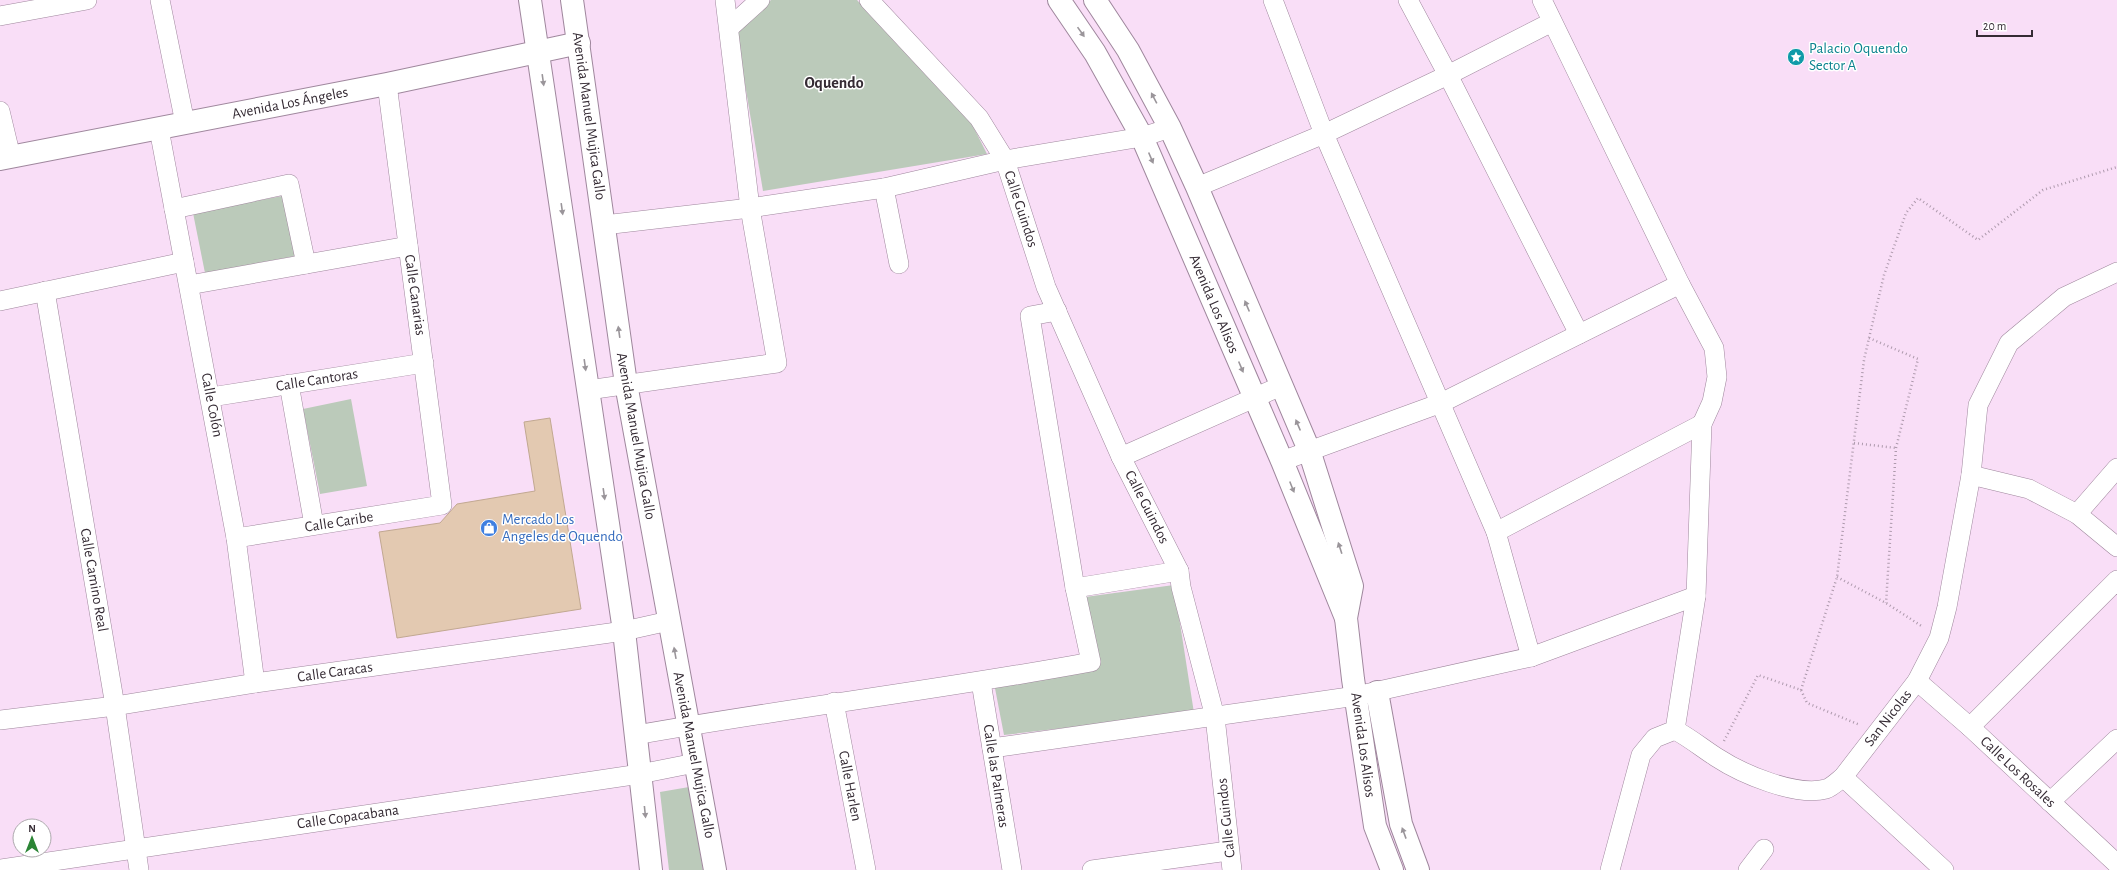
<svg xmlns="http://www.w3.org/2000/svg" width="2117" height="870" font-family="'Alegreya Sans',sans-serif">
	<rect width="100%" height="100%" fill="#f9def7"/>
	<!-- green -->
	<g fill="#bbcaba">
		<polygon points="771,0 857,0 970,120 987,154 763,191 736,31"/>
		<polygon points="282,196 296,256 205,273 193,213"/>
		<polygon points="351,399 367,486 320,494 303,409"/>
		<polygon points="1174,585 1194,713 1004,735 994,683 1097,666 1085,597"/>
		<polygon points="689,787 703,870 669,870 660,792"/>
	</g>
	<!-- building -->
	<polygon fill="#e3c9b1" stroke="#c1a891" points="550,418 581,609 397,638 379,532 440,523 457,504 535,491 524,422"/>
	<g fill="none" stroke-linecap="round" stroke-linejoin="round">
		<defs>
			<g id="minor">
				<polyline points="160,0 185,123"/>
				<polyline points="869,0 979,118 1005,160 1046,287 1121,457 1179,571 1181,587 1215,717 1232,870"/>
				<polyline points="1273,0 1324,134 1496,532 1531,657"/>
				<polyline points="1408,0 1448,75 1579,334"/>
				<polyline points="1542,0 1680,284 1714,348 1717,377 1712,402 1702,424 1696,596 1675,730 1655,738 1641,755 1610,870"/>
				<polyline points="0,16 87,0"/>
				<polyline points="729,28 760,0"/>
				<polyline points="0,111 11,157"/>
				<polyline points="159,129 236,538 255,683"/>
				<polyline points="1197,187 1324,134 1448,75 1552,22"/>
				<polyline points="884,188 899,264"/>
				<polyline points="174,209 289,184 306,264"/>
				<polyline points="604,225 750,208 884,188 1005,160 1142,137 1170,128"/>
				<polyline points="189,285 408,246"/>
				<polyline points="45,291 115,706 139,870"/>
				<polyline points="0,301 184,262"/>
				<polyline points="289,384 314,525"/>
				<polyline points="588,390 777,363 750,208 725,0"/>
				<polyline points="211,397 424,363"/>
				<polyline points="1121,457 1281,386"/>
				<polyline points="1282,461 1441,403 1680,284"/>
				<polyline points="1971,475 2029,489 2077,514 2117,547"/>
				<polyline points="2077,514 2117,468"/>
				<polyline points="1496,532 1702,424"/>
				<polyline points="236,538 442,505 387,84"/>
				<polyline points="1075,588 1179,571"/>
				<polyline points="1917,681 1970,727 2117,864"/>
				<polyline points="981,682 1012,870"/>
				<polyline points="834,702 866,870"/>
				<polyline points="0,720 115,706 255,683 624,631 669,621"/>
				<polyline points="1970,727 2117,580"/>
				<path d="M1675,730c15,8 27,18 41,27 26,17 80,40 110,32 6,-2 12,-8 17,-12l74,-96 22,-43 8,-31 24,-132 7,-70 31,-62 55,-46 53,-25"/>
				<path d="M636,735c151,-27 304,-45 455,-73l-16,-74 -45,-272 27,-5"/>
				<polyline points="992,748 1356,696 1531,657 1696,596"/>
				<polyline points="1843,777 1944,870"/>
				<polyline points="2050,802 2117,739"/>
				<polyline points="0,869 640,774 695,763"/>
				<polyline points="1092,870 1228,851"/>
				<polyline points="1748,870 1764,849"/>
			</g>
			<g id="tertiary">
				<polyline points="530,0 624,631 651,870"/>
				<polyline points="572,0 626,384 715,870"/>
				<polyline points="1059,0 1095,53 1142,137 1282,461 1346,618"/>
				<polyline points="1095,0 1128,50 1170,128 1197,187 1309,450 1352,586 1346,618 1353,679 1375,826 1392,870"/>
				<polyline points="0,159 387,84 579,43"/>
				<polyline points="1377,692 1401,824 1418,870"/>
			</g>
		</defs>
		<!-- minor casing -->
		<use href="#minor" stroke="#9f879d" stroke-width="20"/>
		<!-- tertiary casing -->
		<use href="#tertiary" stroke="#9f879d" stroke-width="24"/>
		<!-- path -->
		<g stroke="#ae9aad" stroke-width="2.5" stroke-dasharray="1 3" stroke-linecap="butt">
			<polyline points="1869,338 1918,359 1896,448 1886,603"/>
			<polyline points="1854,443 1896,448"/>
			<polyline points="1837,577 1886,603 1923,627"/>
			<polyline points="1801,690 1837,577 1864,360 1869,338 1884,275 1906,213 1918,198 1978,240 2043,190 2117,167"/>
			<polyline points="1724,741 1758,675 1801,690 1807,703 1860,725"/>
		</g>
		<!-- minor -->
		<use href="#minor" stroke="#fff" stroke-width="19"/>
		<!-- tertiary -->
		<use href="#tertiary" stroke="#fff" stroke-width="22"/>
	</g>
	<!-- one-way arrows -->
	<defs><path id="oneway-solid" d="M-6-.8H1V-3.2L6.5 0L1 3.2V.8H-6Z"/></defs>
	<g fill="#9a959a">
		<use href="#oneway-solid" transform="translate(1081 32) rotate(55)"/>
		<use href="#oneway-solid" transform="translate(543 80) rotate(82)"/>
		<use href="#oneway-solid" transform="translate(1154 98) rotate(-118)"/>
		<use href="#oneway-solid" transform="translate(1151 158) rotate(67)"/>
		<use href="#oneway-solid" transform="translate(562 209) rotate(82)"/>
		<use href="#oneway-solid" transform="translate(1247 306) rotate(-113)"/>
		<use href="#oneway-solid" transform="translate(619 332) rotate(-98)"/>
		<use href="#oneway-solid" transform="translate(585 365) rotate(82)"/>
		<use href="#oneway-solid" transform="translate(1241 367) rotate(67)"/>
		<use href="#oneway-solid" transform="translate(1298 425) rotate(-113)"/>
		<use href="#oneway-solid" transform="translate(1292 487) rotate(68)"/>
		<use href="#oneway-solid" transform="translate(604 494) rotate(82)"/>
		<use href="#oneway-solid" transform="translate(1340 548) rotate(-108)"/>
		<use href="#oneway-solid" transform="translate(675 653) rotate(-100)"/>
		<use href="#oneway-solid" transform="translate(645 812) rotate(84)"/>
		<use href="#oneway-solid" transform="translate(1404 833) rotate(-110)"/>
	</g>
	<!-- icons -->
	<defs>
		<symbol id="sight-disc" viewBox="-11 -11 22 22"><circle r="9.5" fill="#0f9aa8" stroke="#fff"/><path d="M0-6L1.8-2.2L6-1.7L2.9 1.2L3.7 5.4L0 3.3L-3.7 5.4L-2.9 1.2L-6-1.7L-1.8-2.2Z" fill="#fff"/></symbol>
		<symbol id="shop-disc" viewBox="-11 -11 22 22"><circle r="9.5" fill="#3f7fe0" stroke="#fff"/><path d="M-5-2.5h2.3a2.7 3.5 0 0 1 5.4 0H5L5.5 6h-11ZM-1.5-2.5h3a1.5 2.3 0 0 0-3 0Z" fill="#fff"/></symbol>
	</defs>
	<g fill-rule="evenodd">
		<use href="#sight-disc" x="1786" y="47" width="20" height="20"/>
		<use href="#shop-disc" x="479" y="518" width="20" height="20"/>
	</g>
	<g text-anchor="middle" dominant-baseline="central" stroke-width="3" stroke-linejoin="round" paint-order="stroke">
		<!-- culture labels -->
		<g font-size="15" fill="#0d838f" stroke="#fff" text-anchor="start">
			<text x="1809" y="48">Palacio Oquendo<tspan x="1809" dy="17">Sector A</tspan></text>
		</g>
		<!-- street labels -->
		<g font-size="15" fill="#352b34" stroke="#fff">
			<text transform="translate(290 103) rotate(-11)">Avenida Los Ángeles</text>
			<text transform="translate(589 116) rotate(82)">Avenida Manuel Mujica Gallo</text>
			<text transform="translate(1021 209) rotate(72)">Calle Guindos</text>
			<text transform="translate(415 295) rotate(82)">Calle Canarias</text>
			<text transform="translate(1214 304) rotate(67)">Avenida Los Alisos</text>
			<text transform="translate(317 380) rotate(-9)">Calle Cantoras</text>
			<text transform="translate(212 405) rotate(79)">Calle Colón</text>
			<text transform="translate(636 436) rotate(80)">Avenida Manuel Mujica Gallo</text>
			<text transform="translate(1147 507) rotate(63)">Calle Guindos</text>
			<text transform="translate(339 522) rotate(-9)">Calle Caribe</text>
			<text transform="translate(94 580) rotate(80)">Calle Camino Real</text>
			<text transform="translate(335 672) rotate(-8)">Calle Caracas</text>
			<text transform="translate(1888 718) rotate(-52)">San Nicolas</text>
			<text transform="translate(1363 745) rotate(82)">Avenida Los Alisos</text>
			<text transform="translate(694 755) rotate(79)">Avenida Manuel Mujica Gallo</text>
			<text transform="translate(2018 772) rotate(43)">Calle Los Rosales</text>
			<text transform="translate(996 776) rotate(81)">Calle las Palmeras</text>
			<text transform="translate(850 786) rotate(79)">Calle Harlen</text>
			<text transform="translate(348 817) rotate(-8)">Calle Copacabana</text>
			<text transform="translate(1226 818) rotate(-96)">Calle Guindos</text>
		</g>
		<!-- shop labels -->
		<g font-size="15" fill="#366cbe" stroke="#fff" text-anchor="start">
			<text x="502" y="519">Mercado Los<tspan x="502" dy="17">Angeles de Oquendo</tspan></text>
		</g>
		<!-- neighbourhood labels -->
		<g font-size="16" font-weight="bold" fill="#352b34" stroke="#fff">
			<text x="834" y="83">Oquendo</text>
		</g>
	</g>
	<!-- north arrow -->
	<g transform="translate(32 838)"><circle r="19" fill="#ffffff" stroke="#aeaaae"/>
	<path d="M0-3L7 15L0 10L-7 15Z" fill="#2b8535"/>
	<text y="-6" font-size="11" font-weight="bold" text-anchor="middle" fill="#352b34">N</text>
	</g>
	<!-- scale -->
	<path d="M1977 30v6h55v-6" fill="none" stroke="#352b34" stroke-width="2"/>
	<text x="1983" y="30" font-size="12" fill="#352b34" stroke="#ffffff" stroke-width="3" paint-order="stroke">20 m</text>
</svg>
